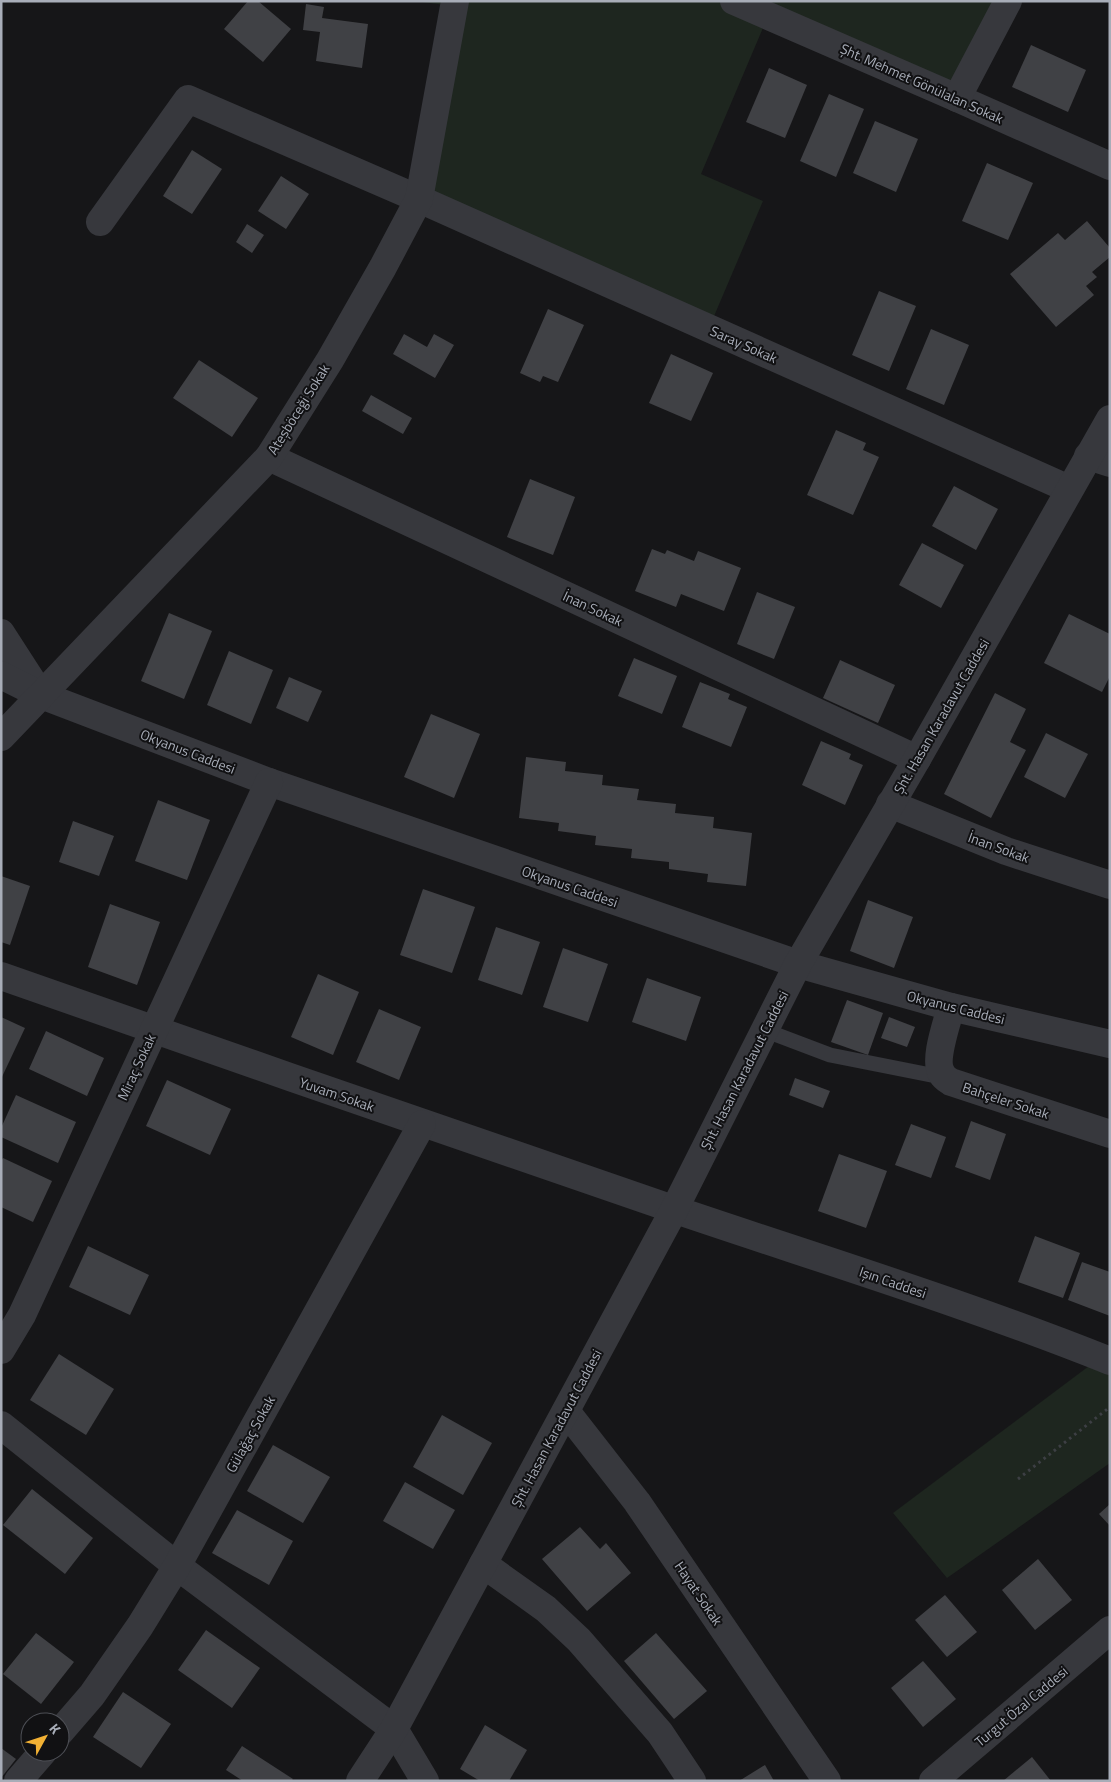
<svg xmlns="http://www.w3.org/2000/svg" width="1111" height="1782" font-family="'Titillium Web',sans-serif">
	<rect width="100%" height="100%" fill="#161618"/>
	<!-- green -->
	<g fill="#1e261f">
		<polygon points="414,1 1008,1 957,98 768,16 701,174 763,201 709,328 419,199 453,6"/>
		<polygon points="1101,1357 1110,1361 1110,1463 947,1578 893,1513"/>
	</g>
	<!-- building -->
	<g fill="#404145">
		<polygon points="248,1 258,1 291,29 263,62 224,29"/>
		<polygon points="306,4 324,7 322,18 368,24 362,68 316,61 320,32 303,30"/>
		<polygon points="1031,45 1086,70 1068,112 1012,87"/>
		<polygon points="769,68 807,85 785,138 746,122"/>
		<polygon points="829,94 864,109 836,177 800,161"/>
		<polygon points="875,121 918,139 896,192 853,173"/>
		<polygon points="192,150 222,169 192,214 163,196"/>
		<polygon points="987,163 1033,183 1008,240 962,221"/>
		<polygon points="281,176 309,194 286,229 258,211"/>
		<polygon points="1087,221 1110,248 1110,257 1092,272 1097,277 1086,286 1094,295 1056,327 1010,274 1058,233 1065,240"/>
		<polygon points="247,224 264,235 252,253 236,242"/>
		<polygon points="879,291 916,306 889,371 852,355"/>
		<polygon points="548,309 584,325 558,382 543,376 540,382 520,373"/>
		<polygon points="931,329 969,345 944,405 906,389"/>
		<polygon points="404,334 427,347 434,334 454,345 435,378 393,354"/>
		<polygon points="671,354 713,373 691,421 649,403"/>
		<polygon points="199,360 258,398 232,437 173,398"/>
		<polygon points="371,395 412,418 403,434 362,411"/>
		<polygon points="836,430 866,443 863,450 879,457 853,515 807,495"/>
		<polygon points="530,479 575,497 553,555 507,537"/>
		<polygon points="954,486 998,509 976,550 932,526"/>
		<polygon points="922,543 964,565 941,608 899,585"/>
		<polygon points="652,549 665,554 667,550 694,561 698,551 741,568 724,611 681,594 676,607 635,591"/>
		<polygon points="757,592 795,607 774,659 737,644"/>
		<polygon points="169,613 212,631 184,699 141,681"/>
		<polygon points="1069,614 1110,634 1110,676 1102,692 1044,663"/>
		<polygon points="229,651 273,670 251,724 207,705"/>
		<polygon points="634,658 677,676 662,714 618,696"/>
		<polygon points="840,660 895,685 878,723 823,698"/>
		<polygon points="289,677 322,691 308,722 276,708"/>
		<polygon points="700,682 730,694 728,699 747,707 731,747 682,727"/>
		<polygon points="995,693 1026,709 1010,742 1026,750 991,818 944,794"/>
		<polygon points="431,714 480,734 454,798 404,777"/>
		<polygon points="1046,733 1088,754 1065,798 1024,777"/>
		<polygon points="821,741 851,754 849,759 863,765 845,805 802,785"/>
		<polygon points="526,757 566,762 565,771 603,775 602,785 639,789 637,800 676,804 675,813 714,817 713,828 752,833 746,886 707,882 708,874 669,869 669,862 631,858 632,849 595,845 596,836 558,831 559,823 519,818"/>
		<polygon points="158,800 210,820 187,880 135,861"/>
		<polygon points="73,821 114,836 99,876 59,862"/>
		<polygon points="1,876 30,886 10,945 1,942"/>
		<polygon points="423,889 475,907 452,973 400,955"/>
		<polygon points="868,900 913,917 894,968 850,951"/>
		<polygon points="110,904 160,922 137,985 88,967"/>
		<polygon points="496,927 540,942 522,995 478,980"/>
		<polygon points="563,948 608,964 588,1022 543,1007"/>
		<polygon points="318,974 359,992 333,1055 291,1037"/>
		<polygon points="647,978 701,997 686,1041 632,1022"/>
		<polygon points="847,1000 883,1013 868,1055 831,1042"/>
		<polygon points="379,1009 421,1027 399,1080 356,1062"/>
		<polygon points="1,1017 25,1028 1,1079"/>
		<polygon points="889,1017 915,1027 907,1047 881,1038"/>
		<polygon points="46,1031 104,1058 87,1096 29,1069"/>
		<polygon points="795,1078 830,1091 823,1108 789,1095"/>
		<polygon points="167,1080 231,1109 210,1155 146,1126"/>
		<polygon points="16,1095 76,1122 58,1163 1,1137 1,1128"/>
		<polygon points="971,1121 1006,1134 990,1180 955,1167"/>
		<polygon points="911,1124 946,1137 931,1178 895,1165"/>
		<polygon points="839,1154 887,1171 866,1228 818,1211"/>
		<polygon points="3,1158 52,1181 33,1222 1,1207 1,1161"/>
		<polygon points="1035,1236 1080,1253 1063,1298 1018,1282"/>
		<polygon points="88,1246 149,1275 130,1315 69,1287"/>
		<polygon points="1082,1262 1110,1272 1110,1316 1068,1300"/>
		<polygon points="59,1354 114,1389 86,1435 30,1400"/>
		<polygon points="442,1415 492,1443 463,1495 413,1467"/>
		<polygon points="273,1445 330,1477 303,1523 247,1491"/>
		<polygon points="405,1482 455,1510 433,1549 383,1521"/>
		<polygon points="32,1489 93,1538 65,1574 3,1525"/>
		<polygon points="1110,1504 1110,1526 1099,1514"/>
		<polygon points="237,1510 293,1541 269,1585 212,1553"/>
		<polygon points="580,1527 600,1549 606,1543 631,1573 587,1611 542,1559"/>
		<polygon points="1038,1559 1072,1600 1035,1630 1002,1590"/>
		<polygon points="945,1595 977,1632 947,1657 915,1620"/>
		<polygon points="206,1630 260,1668 232,1708 178,1670"/>
		<polygon points="36,1633 74,1662 41,1704 3,1674"/>
		<polygon points="656,1633 707,1691 674,1719 624,1661"/>
		<polygon points="923,1661 956,1699 923,1727 891,1688"/>
		<polygon points="123,1692 171,1724 141,1768 93,1737"/>
		<polygon points="485,1725 527,1750 509,1781 480,1781 460,1769"/>
		<polygon points="242,1746 293,1779 291,1781 243,1781 226,1770"/>
		<polygon points="1,1748 16,1759 1,1778"/>
		<polygon points="1032,1757 1051,1781 1003,1781"/>
		<polygon points="765,1765 774,1781 739,1781"/>
	</g>
	<g fill="none" stroke-linecap="round" stroke-linejoin="round">
		<!-- path -->
		<polyline stroke="#3d3f44" stroke-width="3" stroke-dasharray="2.5 4" stroke-linecap="butt" points="1018,1479 1110,1407"/>
		<!-- service -->
		<polyline stroke="#37383d" stroke-width="15" points="764,1030 830,1055 946,1078"/>
		<!-- minor -->
		<g stroke="#37383d" stroke-width="28">
			<polyline points="734,1 957,98 1110,166"/>
			<polyline points="957,98 1008,1"/>
			<polyline points="100,222 188,99 419,199 1069,489"/>
			<polyline points="1088,456 1110,463"/>
			<polyline points="269,457 917,759"/>
			<polyline points="1,633 41,695"/>
			<polyline points="1,675 41,695 269,782 798,964 951,1007 1110,1044"/>
			<polyline points="1,737 269,457 330,360 383,267 419,199 455,1"/>
			<polyline points="890,804 1006,851 1110,885"/>
			<path d="M1,976c223,78 445,156 669,232 147,50 295,95 440,153"/>
			<path d="M951,1007c-4,16 -18,54 -9,67 2,4 6,6 9,8l159,52"/>
			<polyline points="1,1350 22,1315 269,782"/>
			<polyline points="566,1411 637,1502 827,1781"/>
			<polyline points="1,1425 177,1566 394,1729"/>
			<polyline points="483,1564 546,1609 579,1640 660,1733 692,1781"/>
			<polyline points="60,1732 92,1695 140,1626 177,1566 422,1124"/>
			<polyline points="18,1781 43,1752"/>
			<polyline points="933,1781 1110,1630"/>
		</g>
		<!-- tertiary -->
		<g stroke="#37383d" stroke-width="28">
			<polyline points="394,1729 425,1781"/>
			<polyline points="360,1781 394,1729 674,1210 798,964 917,759 1110,419"/>
		</g>
	</g>
	<g text-anchor="middle" dominant-baseline="central" stroke-width="4" stroke-linejoin="round" paint-order="stroke">
		<!-- street labels -->
		<g font-size="14" fill="#a8adb8" stroke="#111113">
			<text transform="translate(922 83) rotate(24)">Şht. Mehmet Gönülalan Sokak</text>
			<text transform="translate(744 344) rotate(24)">Saray Sokak</text>
			<text transform="translate(298 409) rotate(-58)">Ateşböceği Sokak</text>
			<text transform="translate(593 608) rotate(25)">İnan Sokak</text>
			<text transform="translate(941 716) rotate(-60)">Şht. Hasan Karadavut Caddesi</text>
			<text transform="translate(188 751) rotate(21)">Okyanus Caddesi</text>
			<text transform="translate(999 847) rotate(20)">İnan Sokak</text>
			<text transform="translate(570 886) rotate(19)">Okyanus Caddesi</text>
			<text transform="translate(956 1007) rotate(14)">Okyanus Caddesi</text>
			<text transform="translate(136 1067) rotate(-65)">Miraç Sokak</text>
			<text transform="translate(744 1070) rotate(-63)">Şht. Hasan Karadavut Caddesi</text>
			<text transform="translate(337 1094) rotate(19)">Yuvam Sokak</text>
			<text transform="translate(1006 1100) rotate(18)">Bahçeler Sokak</text>
			<text transform="translate(893 1282) rotate(19)">Işın Caddesi</text>
			<text transform="translate(556 1428) rotate(-62)">Şht. Hasan Karadavut Caddesi</text>
			<text transform="translate(250 1434) rotate(-61)">Gülağaç Sokak</text>
			<text transform="translate(699 1593) rotate(56)">Hayat Sokak</text>
			<text transform="translate(1021 1706) rotate(-40)">Turgut Özal Caddesi</text>
		</g>
	</g>
	<!-- border -->
	<rect width="1111" height="1782" fill="none" stroke="#a8adb8" stroke-width="5"/>
	<!-- north arrow -->
	<g transform="translate(45 1737) rotate(50)"><circle r="24" fill="#111113" stroke="#4d4f55"/>
	<path d="M0-4L9 19L0 12L-9 19Z" fill="#f2b134"/>
	<text y="-8" font-size="14" font-weight="bold" text-anchor="middle" fill="#a8adb8">K</text>
	</g>
</svg>
